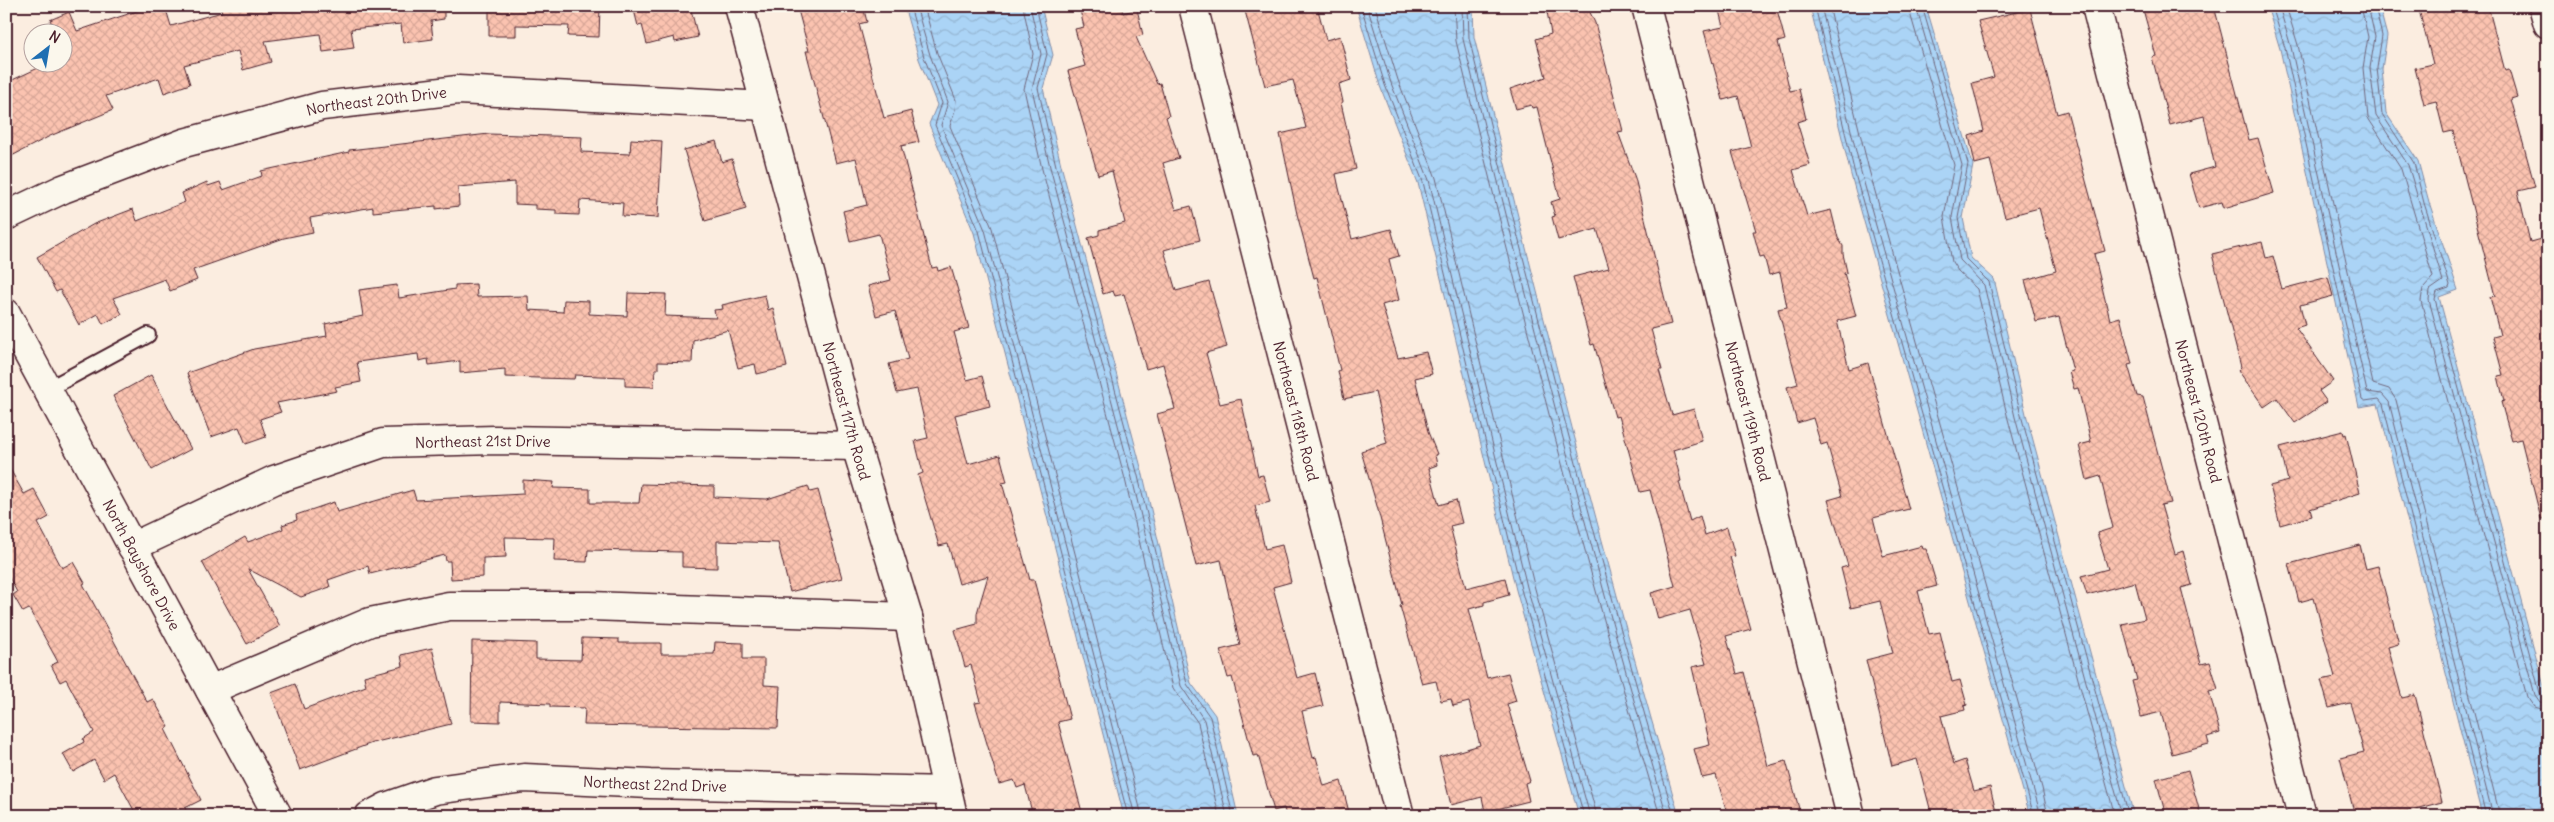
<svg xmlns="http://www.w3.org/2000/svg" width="2554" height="822" font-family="Delius,sans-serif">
	<defs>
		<pattern id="water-waves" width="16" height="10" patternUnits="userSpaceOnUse" patternTransform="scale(1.25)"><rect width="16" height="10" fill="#abd4f6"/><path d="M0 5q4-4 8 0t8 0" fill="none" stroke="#95b6d3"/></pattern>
		<pattern id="building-cross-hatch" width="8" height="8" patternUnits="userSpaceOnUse" patternTransform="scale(1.25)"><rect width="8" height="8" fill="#fbc3b0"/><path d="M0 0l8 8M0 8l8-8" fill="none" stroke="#d9a798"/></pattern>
	</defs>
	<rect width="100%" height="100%" fill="#fbede0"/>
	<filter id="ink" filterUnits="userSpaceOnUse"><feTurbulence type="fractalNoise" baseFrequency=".02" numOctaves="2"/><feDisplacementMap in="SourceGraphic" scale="10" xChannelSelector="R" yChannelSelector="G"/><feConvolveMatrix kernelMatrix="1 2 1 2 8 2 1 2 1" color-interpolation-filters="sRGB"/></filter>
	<g filter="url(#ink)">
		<!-- water -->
		<g fill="url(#water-waves)" stroke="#848ca5">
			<polygon points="904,6 1041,6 1053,55 1043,88 1061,165 1143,475 1191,683 1215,715 1238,816 1124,816 974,233 929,124 937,105 919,59"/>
			<path d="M1356,6h117l1,31c63,261 130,521 205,779h-100l-63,-226 -98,-407 -38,-97z"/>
			<polygon points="1810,6 1926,6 1973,165 1963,218 1971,258 1994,279 2026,414 2134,816 2030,816 1851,175"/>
			<polygon points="2267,6 2379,6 2387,36 2382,69 2386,113 2418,161 2429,202 2458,290 2439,297 2548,701 2548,816 2482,816 2378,404 2359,407 2280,49"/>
		</g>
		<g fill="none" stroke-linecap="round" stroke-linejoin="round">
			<!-- shore -->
			<g stroke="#71677c" stroke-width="1">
				<polyline points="910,6 924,57 942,103 935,125 979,231 1128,816"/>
				<polyline points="916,6 930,55 948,102 941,125 985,230 1135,816"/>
				<polyline points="924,6 937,53 956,100 955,110 950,126 992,228 1142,816"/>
				<polyline points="1023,6 1033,54 1024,89 1042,169 1125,479 1173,688 1198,723 1219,816"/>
				<polyline points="1030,6 1041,54 1032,89 1050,167 1132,478 1181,686 1204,720 1227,816"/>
				<polyline points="1036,6 1047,54 1038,88 1056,166 1138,476 1187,684 1210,717 1233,816"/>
				<polyline points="1361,6 1385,85 1423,182 1521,589 1584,816"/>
				<polyline points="1367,6 1391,83 1429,180 1527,587 1590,816"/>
				<polyline points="1375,6 1398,80 1436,178 1534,585 1597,816"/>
				<path d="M1454,6l2,35c63,260 128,519 204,775"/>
				<path d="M1462,6l1,33c63,260 129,520 204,777"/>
				<path d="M1468,6l1,32c63,260 129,520 205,778"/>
				<polyline points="1815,6 1855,174 2034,816"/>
				<polyline points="1821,6 1861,172 2041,816"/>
				<polyline points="1829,6 1869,170 2042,788 2048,816"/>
				<polyline points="1908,6 1954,165 1944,217 1952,262 1958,271 1977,289 2008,419 2115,816"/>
				<polyline points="1916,6 1962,165 1952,217 1960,260 1984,285 2015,417 2122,816"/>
				<polyline points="1922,6 1968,164 1958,218 1966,259 1989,282 2021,415 2129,816"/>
				<polyline points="2272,6 2285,48 2362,399 2365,401 2379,399 2383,404 2486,816"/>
				<polyline points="2279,6 2291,47 2367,392 2382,394 2389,402 2493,816"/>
				<polyline points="2286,6 2298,45 2373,384 2389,389 2396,400 2500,816"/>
				<polyline points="2361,6 2368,37 2363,68 2368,118 2401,169 2433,277 2423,288 2421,301 2527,697 2534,707 2548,711"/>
				<polyline points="2368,6 2375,37 2370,68 2376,116 2408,165 2443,281 2430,290 2429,300 2535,695 2540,702 2548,704"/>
				<polyline points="2375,6 2382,36 2377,68 2382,114 2414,163 2424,203 2450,285 2449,288 2437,292 2435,299 2540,693 2548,698"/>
			</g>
		</g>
		<!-- building -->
		<g fill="url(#building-cross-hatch)" stroke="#4a1f2b">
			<polygon points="152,6 165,6 171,26 222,12 220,6 444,6 444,19 431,21 433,39 403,43 401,24 351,29 354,48 323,52 320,34 265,41 271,62 243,70 238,51 184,65 190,84 164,93 159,78 106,96 113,110 50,136 6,159 6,83 51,62 69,62 62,49 62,32 55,32 50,20 69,12 77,31"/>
			<polygon points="489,6 600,6 599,37 568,36 569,26 516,25 516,36 489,36"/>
			<polygon points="633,6 690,6 698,37 675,42 674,37 647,44 642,25 638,26"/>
			<polygon points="797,6 863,6 867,22 859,24 884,118 911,111 919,142 901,146 932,268 937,267 938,271 951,267 969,328 954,332 967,380 982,376 990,406 955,415 968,464 1000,455 1007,482 1002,483 1030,580 1034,580 1070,719 1058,722 1083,816 1033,816 1025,785 1017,788 1014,780 999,784 975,703 981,702 971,665 965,667 955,630 977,624 977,613 988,576 959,584 948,544 939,546 918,475 923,473 915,441 928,438 917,389 897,393 889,364 908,359 895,311 876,316 868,286 891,280 879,234 850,241 843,211 867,205 856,158 836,163 806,51 809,51"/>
			<polygon points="1079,6 1121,6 1123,13 1137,9 1143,35 1136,37 1157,84 1160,83 1169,116 1166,117 1179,158 1163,163 1176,210 1191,206 1200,240 1164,250 1176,291 1209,282 1227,347 1206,353 1220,404 1241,399 1258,476 1263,475 1270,502 1255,506 1265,549 1282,545 1291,582 1273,587 1297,678 1315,673 1323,706 1302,711 1313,758 1316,757 1324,786 1341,781 1350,816 1286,816 1284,808 1274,811 1258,755 1253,756 1232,677 1228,678 1220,650 1240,645 1221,560 1196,566 1157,414 1175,409 1163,364 1146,369 1124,294 1115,296 1113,291 1103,294 1088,238 1099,235 1099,230 1125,223 1112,171 1098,175 1068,71 1085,66 1075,29 1084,27"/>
			<polygon points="1262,6 1317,6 1326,40 1340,36 1351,80 1339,84 1343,102 1341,103 1356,169 1336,174 1339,188 1352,239 1391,229 1399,256 1389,259 1399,300 1382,305 1398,358 1426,352 1432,374 1415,378 1428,432 1437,454 1435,455 1437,465 1429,468 1439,505 1456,500 1462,523 1450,526 1466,588 1505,578 1509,595 1484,602 1484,605 1469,609 1487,678 1508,673 1516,701 1507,704 1530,781 1525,783 1529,801 1485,812 1482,797 1451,805 1439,757 1480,745 1469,702 1453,706 1451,699 1441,701 1436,681 1422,684 1400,606 1402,605 1377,506 1361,451 1387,443 1375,392 1344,399 1338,371 1340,370 1317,277 1314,278 1297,214 1280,134 1306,128 1293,80 1265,86 1245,11"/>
			<polygon points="1546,6 1587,6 1595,23 1623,131 1618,132 1635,178 1671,324 1651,329 1662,370 1659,370 1672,415 1694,409 1702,441 1673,450 1681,481 1679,482 1690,521 1700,516 1705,535 1727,527 1735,556 1730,557 1751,629 1726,636 1737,674 1744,672 1768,766 1786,761 1801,816 1728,816 1716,775 1702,778 1694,749 1710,745 1692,667 1706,664 1690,610 1658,619 1651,593 1675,586 1650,490 1640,492 1619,416 1615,417 1594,344 1591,345 1573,277 1609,268 1597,229 1558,240 1552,217 1555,216 1551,202 1560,199 1537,107 1532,108 1531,105 1516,109 1510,89 1546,77 1536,39 1551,34"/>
			<polygon points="1718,6 1776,6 1785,40 1778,42 1790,91 1799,89 1806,119 1797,122 1810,165 1793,170 1807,216 1831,210 1838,238 1843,246 1843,254 1847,272 1844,273 1856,316 1837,321 1849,369 1868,363 1909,509 1873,518 1883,556 1922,546 1923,549 1926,549 1937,586 1918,591 1929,634 1940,632 1952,682 1960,680 1967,705 1964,706 1965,710 1941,716 1954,764 1965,760 1974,791 1990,787 1997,816 1932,816 1917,759 1892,766 1866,660 1893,653 1880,601 1851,608 1841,568 1848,566 1828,500 1842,496 1827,443 1821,445 1813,418 1797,423 1787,387 1798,384 1778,309 1787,307 1780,272 1769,275 1764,256 1760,257 1753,231 1756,231 1732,152 1751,147 1738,96 1723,100 1704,31 1723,27"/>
			<polygon points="2142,6 2214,6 2249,140 2258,138 2274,193 2224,208 2222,202 2199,208 2189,174 2215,167 2204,116 2170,125 2152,57 2156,56"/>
			<polygon points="2418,6 2488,6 2505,71 2509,70 2517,97 2511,99 2535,187 2518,191 2530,242 2548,237 2548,518 2541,519 2521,439 2512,441 2501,402 2504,401 2498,376 2503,375 2493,337 2500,335 2490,297 2495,296 2453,131 2444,133 2436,101 2424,104 2415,68 2433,64"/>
			<polygon points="2030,9 2057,114 2067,111 2105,251 2094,254 2110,320 2120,317 2132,364 2128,365 2137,396 2143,397 2171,503 2161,505 2175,554 2183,551 2192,585 2181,588 2201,664 2210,662 2218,689 2209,691 2220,733 2207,737 2209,744 2172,754 2161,712 2141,717 2132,681 2137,680 2122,624 2145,619 2135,582 2087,595 2081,576 2108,569 2097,533 2113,528 2100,476 2087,480 2079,445 2091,442 2078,388 2074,389 2069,372 2073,371 2059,317 2036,322 2025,280 2056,271 2039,208 2005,217 1990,160 1975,164 1969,136 1984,131 1972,83 1994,77 1978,21"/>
			<polygon points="489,134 582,137 581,152 630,154 631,139 662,141 658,218 622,216 623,203 580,200 579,215 556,214 556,210 535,209 535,205 515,204 515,182 458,187 459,206 436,209 436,206 373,212 373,207 310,218 313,232 284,238 193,270 197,280 170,291 165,279 113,298 122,314 103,324 98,314 79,325 60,290 56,292 37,257 94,224 133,209 137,221 185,202 182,193 207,182 208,186 220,182 223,190 262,176 261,171 349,152 349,150"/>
			<polygon points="716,141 722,162 732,159 746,209 705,221 684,150"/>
			<polygon points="2262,242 2266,258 2273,256 2282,289 2328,277 2333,296 2300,305 2305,325 2296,328 2333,381 2319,391 2327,402 2295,423 2277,398 2264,407 2238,370 2241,367 2212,254"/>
			<polygon points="476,284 477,297 528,296 529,310 563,312 564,300 589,301 589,314 627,316 628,293 666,294 665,316 716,318 714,310 723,309 722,305 765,295 768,310 773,308 787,367 757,374 755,364 738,368 728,330 693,340 692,363 658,362 658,369 655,369 654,387 625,386 625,377 575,375 574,379 505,377 505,369 460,373 460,361 429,365 428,359 419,361 418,354 357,362 361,382 335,387 337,391 277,403 281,412 260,419 266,437 246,444 239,427 211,437 187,373 254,349 327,336 325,324 363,316 359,290 397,285 399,298 455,289 455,285"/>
			<polygon points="151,375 191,449 152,470 113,396"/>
			<polygon points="2343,431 2344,435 2346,434 2360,493 2310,509 2312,516 2280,525 2270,486 2288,481 2280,447"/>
			<polygon points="6,462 24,494 34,489 49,517 38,523 62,568 73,562 85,583 83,584 147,702 153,699 169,727 165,729 201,800 185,808 189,816 137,816 114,773 104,779 94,760 73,772 63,754 84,742 83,739 94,732 66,679 60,682 51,665 58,662 29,609 23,612 13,595 17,592 6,572"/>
			<polygon points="523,480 554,482 553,488 590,489 590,503 639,503 641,484 714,486 714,497 767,499 808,486 810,492 818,490 842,578 790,592 778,543 717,541 717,568 682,567 682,552 588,550 587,562 554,561 555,538 505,537 506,557 483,558 483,577 451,579 450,561 446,561 445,555 370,574 368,566 328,580 330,587 301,597 248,569 280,626 247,644 202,562 245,537 248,542 283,529 282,525 297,520 296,515 334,502 337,512 413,490 416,500 523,494"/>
			<polygon points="2360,545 2366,569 2378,566 2399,644 2388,647 2402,698 2415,695 2442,802 2388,816 2355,816 2340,758 2364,752 2350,703 2329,708 2321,680 2335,677 2314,598 2299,602 2289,564"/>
			<polygon points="582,638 619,639 619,643 661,643 661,654 714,654 715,642 743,643 743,659 764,659 764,685 780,686 778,728 584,725 585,708 550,707 550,704 500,702 500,722 471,721 472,641 536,643 536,659 581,660"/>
			<polygon points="432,648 451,724 372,743 300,770 271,693 295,684 304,709 366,686 364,676 403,666 401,655"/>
			<polygon points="2188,770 2201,816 2166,816 2156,779"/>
		</g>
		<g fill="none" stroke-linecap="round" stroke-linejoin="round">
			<defs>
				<polyline id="lane" points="48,389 148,335"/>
				<g id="street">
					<path id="s1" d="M739,6l117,440 52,171 45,199"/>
					<path id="s2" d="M1193,6l207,810"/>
					<path id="s3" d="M1646,6l205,810"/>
					<path id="s4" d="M2096,6l206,810"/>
					<polyline points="2543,6 2548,24"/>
					<path id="s5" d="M6,216l57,-27 121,-46 138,-37 136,-16 308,16"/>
					<path id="s6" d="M6,313l272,503"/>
					<path id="s7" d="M132,547l142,-67 109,-37 112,-3 361,6"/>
					<polyline points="210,690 370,622 449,606 590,606 908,617"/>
					<path id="s8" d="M369,816l17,-9 49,-17 89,-12 126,6 297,7"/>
				</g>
			</defs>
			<!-- lane casing -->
			<use href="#lane" stroke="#4a1f2b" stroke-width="18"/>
			<!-- street casing -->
			<use href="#street" stroke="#4a1f2b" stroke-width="31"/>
			<!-- lane -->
			<use href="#lane" stroke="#fbf7ec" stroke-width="14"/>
			<!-- street -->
			<use href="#street" stroke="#fbf7ec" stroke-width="28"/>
		</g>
	</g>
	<g text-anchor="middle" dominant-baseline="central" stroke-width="4" stroke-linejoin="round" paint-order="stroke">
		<!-- street labels -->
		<g font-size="15" fill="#4a1f2b" stroke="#fbf7ec">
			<text stroke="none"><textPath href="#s5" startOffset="390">Northeast 20th Drive</textPath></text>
			<text stroke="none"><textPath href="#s1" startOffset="419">Northeast 117th Road</textPath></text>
			<text stroke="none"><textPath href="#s2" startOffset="418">Northeast 118th Road</textPath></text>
			<text stroke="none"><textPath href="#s3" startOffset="418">Northeast 119th Road</textPath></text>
			<text stroke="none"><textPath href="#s4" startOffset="418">Northeast 120th Road</textPath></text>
			<text stroke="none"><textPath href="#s7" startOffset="372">Northeast 21st Drive</textPath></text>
			<text stroke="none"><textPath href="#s6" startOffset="286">North Bayshore Drive</textPath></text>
			<text stroke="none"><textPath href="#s8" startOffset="292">Northeast 22nd Drive</textPath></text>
		</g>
	</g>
	<!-- margin -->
	<rect width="2554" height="822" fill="none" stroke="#fbf7ec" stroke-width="25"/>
	<rect x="12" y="12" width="2529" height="797" fill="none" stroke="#4a1f2b" stroke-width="2" filter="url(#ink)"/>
	<!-- north arrow -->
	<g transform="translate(48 48) rotate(31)"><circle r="24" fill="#fbf7ec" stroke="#b4a19f"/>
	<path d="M0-4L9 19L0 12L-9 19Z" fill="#1f6fb2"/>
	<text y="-8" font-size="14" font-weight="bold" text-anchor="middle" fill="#4a1f2b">N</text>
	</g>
</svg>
